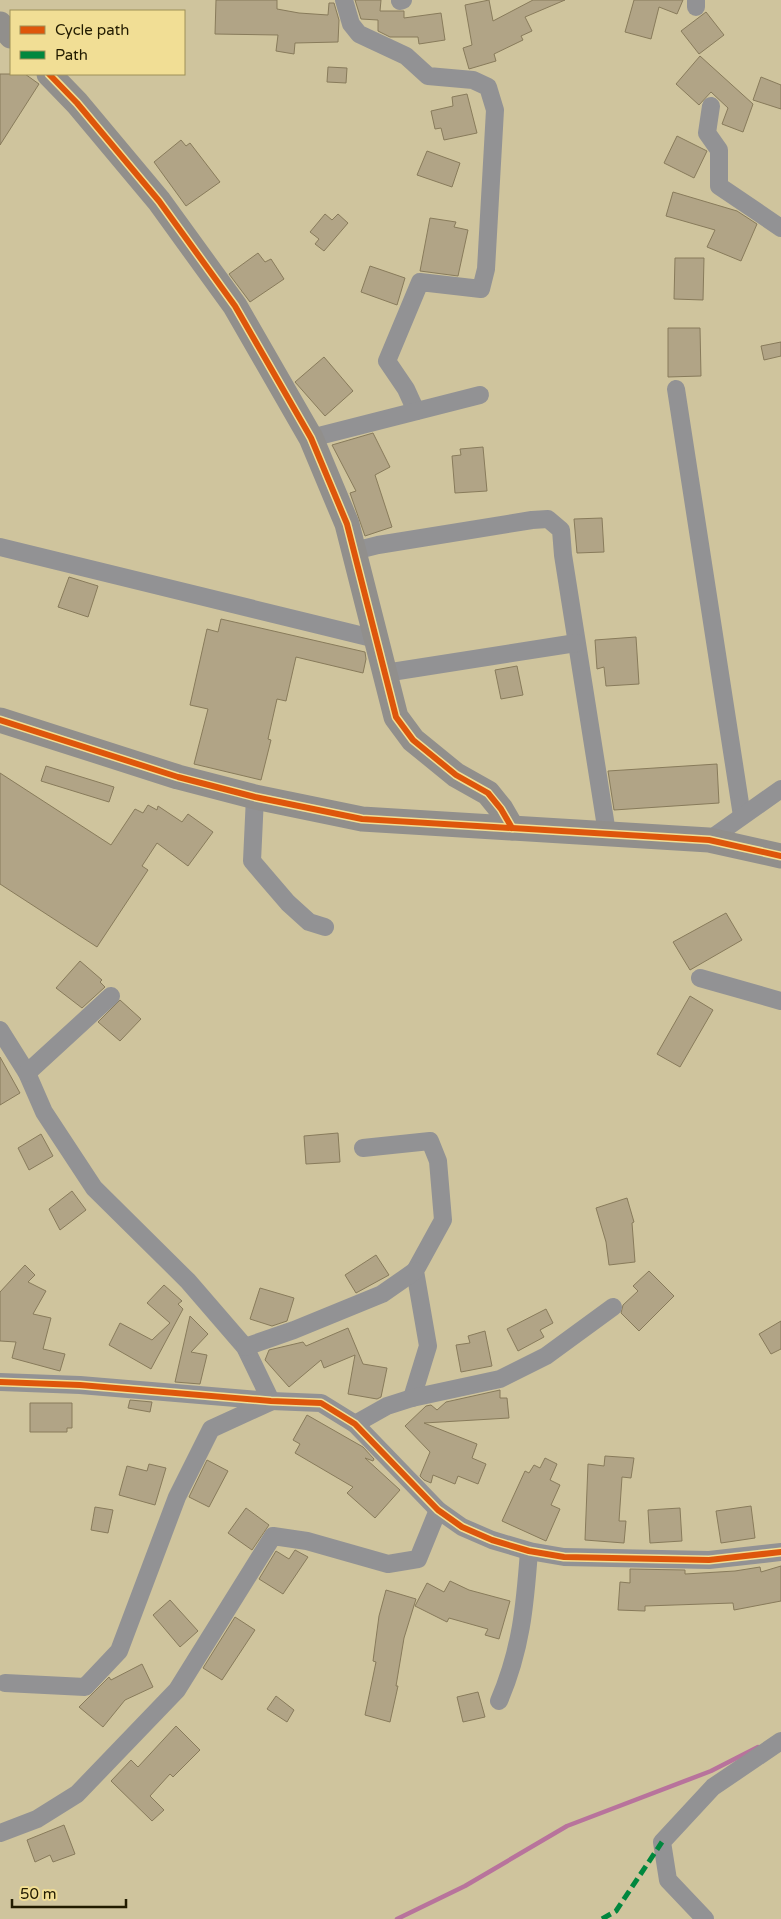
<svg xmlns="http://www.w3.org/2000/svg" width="781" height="1919" font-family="'Varela Round',sans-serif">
	<rect width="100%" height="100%" fill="#cfc49d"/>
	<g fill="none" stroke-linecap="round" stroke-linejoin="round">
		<!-- stream -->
		<polyline stroke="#b8739c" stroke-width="4.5" points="397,1919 465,1886 567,1826 711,1771 758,1747"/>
	</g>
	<!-- building -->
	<g fill="#b1a486" stroke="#887b5b">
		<polygon points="216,0 277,0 277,9 299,13 328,15 329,3 334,3 339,20 338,42 295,43 294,54 276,51 278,35 215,34"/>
		<polygon points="355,0 381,0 380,11 404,11 404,18 441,13 445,40 419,44 418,37 390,37 378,31 378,20 361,19"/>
		<polygon points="489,0 493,21 533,0 565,0 525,17 532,31 521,36 523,40 494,54 496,61 469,69 463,48 472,45 465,5"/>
		<polygon points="634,0 683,0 677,14 659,7 651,39 625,32"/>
		<polygon points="706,12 724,35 699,54 681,31"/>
		<polygon points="700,56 753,104 743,132 722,124 728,108 711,92 699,105 676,84"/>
		<polygon points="328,67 347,68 346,83 327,82"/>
		<polygon points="0,74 25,74 39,84 0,145"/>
		<polygon points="761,77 781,85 781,109 753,100"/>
		<polygon points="467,94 477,133 444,140 441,128 435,129 431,111 453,106 452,97"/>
		<polygon points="677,136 707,151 694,178 664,163"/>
		<polygon points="181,140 186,146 190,143 220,182 186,206 154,162"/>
		<polygon points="427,151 460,163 452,187 417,175"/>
		<polygon points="673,192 737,211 757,224 741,261 707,247 715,230 666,216"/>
		<polygon points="325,214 332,220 338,214 348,223 324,251 315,244 319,239 310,232"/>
		<polygon points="430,218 456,222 454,227 468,230 458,276 420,271"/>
		<polygon points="258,253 265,262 271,259 284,279 250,302 229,274"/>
		<polygon points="675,258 704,258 703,300 674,299"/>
		<polygon points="370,266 405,278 397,305 361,292"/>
		<polygon points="668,328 700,328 701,376 668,377"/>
		<polygon points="781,342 781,356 764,360 761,346"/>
		<polygon points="324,357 353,391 325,416 295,382"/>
		<polygon points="373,433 390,467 375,475 392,527 365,536 350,493 356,491 332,445"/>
		<polygon points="483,447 487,491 455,493 452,456 461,455 460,449"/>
		<polygon points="602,518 604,552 577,553 574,519"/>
		<polygon points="69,577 98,586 88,617 58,607"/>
		<polygon points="221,619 365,652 366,659 363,673 296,657 286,701 277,699 268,739 271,740 261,780 194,764 208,709 190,705 207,629 218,632"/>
		<polygon points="636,637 639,684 606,686 604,667 597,669 595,640"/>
		<polygon points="517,666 523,695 501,699 495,670"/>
		<polygon points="717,764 719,803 614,810 608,771"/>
		<polygon points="46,766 114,787 109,802 41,781"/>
		<polygon points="0,773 111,845 135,809 143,813 148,805 157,810 158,806 182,822 188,814 213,832 188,866 157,843 142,866 148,870 97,947 0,884"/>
		<polygon points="726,913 742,940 690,970 673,942"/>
		<polygon points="80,961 102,980 100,982 105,987 82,1008 56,988"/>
		<polygon points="690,996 713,1010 680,1067 657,1054"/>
		<polygon points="120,1000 141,1019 120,1041 98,1022"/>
		<polygon points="0,1057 20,1093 0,1105"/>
		<polygon points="338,1133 340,1162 306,1164 304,1136"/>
		<polygon points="41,1134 53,1156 29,1170 18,1148"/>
		<polygon points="72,1191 86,1210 60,1230 49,1209"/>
		<polygon points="627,1198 634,1222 632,1223 635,1262 609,1265 606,1242 596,1208"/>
		<polygon points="376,1255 389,1275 356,1293 345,1275"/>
		<polygon points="25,1265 35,1275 28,1282 46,1291 33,1314 51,1318 43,1349 65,1354 60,1371 12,1358 16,1342 0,1341 0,1292"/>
		<polygon points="649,1271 674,1296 639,1331 621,1313 623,1305 638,1291 633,1286"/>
		<polygon points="164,1285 182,1301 178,1304 183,1309 151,1369 109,1345 120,1323 152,1340 170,1323 147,1303"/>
		<polygon points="260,1288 294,1298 287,1321 272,1326 250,1319"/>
		<polygon points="546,1309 553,1323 540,1330 544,1337 518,1351 507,1329"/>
		<polygon points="190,1316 208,1334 191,1352 207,1355 200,1384 175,1382"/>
		<polygon points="781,1321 781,1349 771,1354 759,1334"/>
		<polygon points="348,1328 363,1364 387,1368 381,1397 377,1399 348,1394 355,1355 324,1368 321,1360 289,1387 265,1360 269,1350 303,1342 306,1346"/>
		<polygon points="485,1331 492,1366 461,1372 456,1345 470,1343 468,1336"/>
		<polygon points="500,1390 500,1398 507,1398 509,1418 424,1423 477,1444 472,1458 486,1464 478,1484 458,1476 455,1484 433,1475 431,1483 424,1480 420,1476 430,1452 405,1426 426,1406 431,1405 437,1410 446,1402"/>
		<polygon points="130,1400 152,1402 150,1412 128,1408"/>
		<polygon points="30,1403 72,1403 72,1428 67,1428 67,1432 30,1432"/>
		<polygon points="307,1415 363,1447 374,1459 373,1461 365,1458 400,1490 375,1518 347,1493 353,1487 295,1453 300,1444 293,1440"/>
		<polygon points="605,1456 634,1458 631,1478 622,1477 619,1521 626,1521 624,1543 585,1540 588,1464 604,1466"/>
		<polygon points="545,1458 557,1464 550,1480 560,1485 551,1505 560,1509 546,1541 502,1521 525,1471 529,1473 534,1465 540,1468"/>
		<polygon points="207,1460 228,1471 209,1507 189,1497"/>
		<polygon points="149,1464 166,1468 155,1505 119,1495 127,1466 147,1471"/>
		<polygon points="751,1506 755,1538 721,1543 716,1511"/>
		<polygon points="95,1507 113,1510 108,1533 91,1530"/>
		<polygon points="246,1508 269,1525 252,1550 228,1533"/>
		<polygon points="680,1508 682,1541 650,1543 648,1510"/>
		<polygon points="295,1550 308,1557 283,1594 259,1579 276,1551 289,1559"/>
		<polygon points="781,1566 781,1601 734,1610 733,1603 645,1606 645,1611 618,1610 620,1582 630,1583 630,1569 685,1570 685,1574 735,1571 760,1567 761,1572"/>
		<polygon points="450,1581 469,1590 510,1601 499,1639 485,1635 488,1629 449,1618 447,1622 415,1606 427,1583 444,1592"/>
		<polygon points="386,1590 416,1599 404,1638 396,1686 398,1686 390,1722 365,1715 376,1662 373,1661 379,1616"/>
		<polygon points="170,1600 198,1631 180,1647 153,1615"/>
		<polygon points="235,1617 255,1630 222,1680 203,1668"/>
		<polygon points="142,1664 153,1687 125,1700 103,1727 79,1707 109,1677 111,1680"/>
		<polygon points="478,1692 485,1717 463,1722 457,1697"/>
		<polygon points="276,1696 294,1710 287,1722 267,1709"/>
		<polygon points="176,1726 200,1750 173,1777 170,1774 150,1796 164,1810 152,1821 111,1781 131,1760 138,1767"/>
		<polygon points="64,1825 75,1854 53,1862 50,1855 35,1862 27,1840"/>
	</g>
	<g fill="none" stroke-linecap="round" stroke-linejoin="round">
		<!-- street -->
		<g stroke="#929294" stroke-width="18">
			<polyline points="344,0 351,24 359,34 406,56 428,76 473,80 488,87 495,110 486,269 481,289 420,282 387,361 406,389 416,411"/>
			<polyline points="400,1 403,0"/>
			<polyline points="696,7 696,0"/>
			<polyline points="711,106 707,133 719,150 719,186 781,228"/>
			<polyline points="676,389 742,816"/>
			<polyline points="311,438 480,395"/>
			<polyline points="0,547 376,639"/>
			<polyline points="354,551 378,545 532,520 548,519 561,530 563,555 607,833"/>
			<polyline points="385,673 576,643"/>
			<polyline points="255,797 252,861 288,903 309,922 325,927"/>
			<polyline points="709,840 781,789"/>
			<polyline points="700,978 781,1001"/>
			<polyline points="0,1030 27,1073 44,1112 94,1188 188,1281 245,1347 271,1401"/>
			<polyline points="27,1073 111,996"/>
			<polyline points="363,1148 430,1141 438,1161 443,1220 415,1271 428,1346 412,1398"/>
			<polyline points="245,1347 294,1330 382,1294 415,1271"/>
			<polyline points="0,1382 80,1385 271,1401 321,1403 355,1424 438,1510 462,1527 492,1540 529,1551 564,1557 709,1560 781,1552"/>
			<polyline points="355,1424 387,1406 412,1398 500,1379 546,1356 613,1307"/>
			<polyline points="5,1683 85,1687 119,1651 177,1497 211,1429 270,1402"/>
			<path d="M499,1701c22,-51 26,-95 30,-150"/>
			<polyline points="0,1833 37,1819 77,1794 177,1690 273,1536 307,1541 388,1564 418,1559 438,1510"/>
			<polyline points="705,1919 668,1880 662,1842 713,1787 781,1741"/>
		</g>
		<!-- secondary -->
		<g stroke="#918f8c" stroke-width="25">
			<polyline points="0,24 11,36"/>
			<polyline points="49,74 77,103 159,201 235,306 311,438 347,524 396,717 413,740 456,775 488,793 501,809 512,828"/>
			<polyline points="0,720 178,777 255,797 362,819 709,840 781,856"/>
		</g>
		<!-- quiet -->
		<polyline stroke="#00873e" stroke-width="5" stroke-dasharray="10 5" stroke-linecap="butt" points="602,1919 616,1911 662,1842"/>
		<defs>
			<g id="cycleway">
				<polyline points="49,74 77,103 159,201 235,306 311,438 347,524 396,717 413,740 456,775 488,793 501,809 512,828"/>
				<polyline points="0,720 178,777 255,797 362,819 709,840 781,856"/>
				<polyline points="0,1382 80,1385 271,1401 321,1403 355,1424 438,1510 462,1527 492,1540 529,1551 564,1557 709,1560 781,1552"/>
			</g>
		</defs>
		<!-- cycleway casing -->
		<use href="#cycleway" stroke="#f1de95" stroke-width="9"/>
		<!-- cycleway -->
		<use href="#cycleway" stroke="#de560b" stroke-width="6"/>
	</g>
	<!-- legend -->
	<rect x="10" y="10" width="175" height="65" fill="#f1de95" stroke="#9e9059"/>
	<rect x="20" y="26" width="25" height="8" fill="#de560b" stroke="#9e9059"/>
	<text x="55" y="35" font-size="15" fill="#221b00">Cycle path</text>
	<rect x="20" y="51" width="25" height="8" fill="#00873e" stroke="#9e9059"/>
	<text x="55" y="60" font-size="15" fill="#221b00">Path</text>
	<!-- scale -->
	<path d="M12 1899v8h114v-8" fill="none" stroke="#221b00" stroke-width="2.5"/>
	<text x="20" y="1899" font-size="15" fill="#221b00" stroke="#f1de95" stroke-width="4" paint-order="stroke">50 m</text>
</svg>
